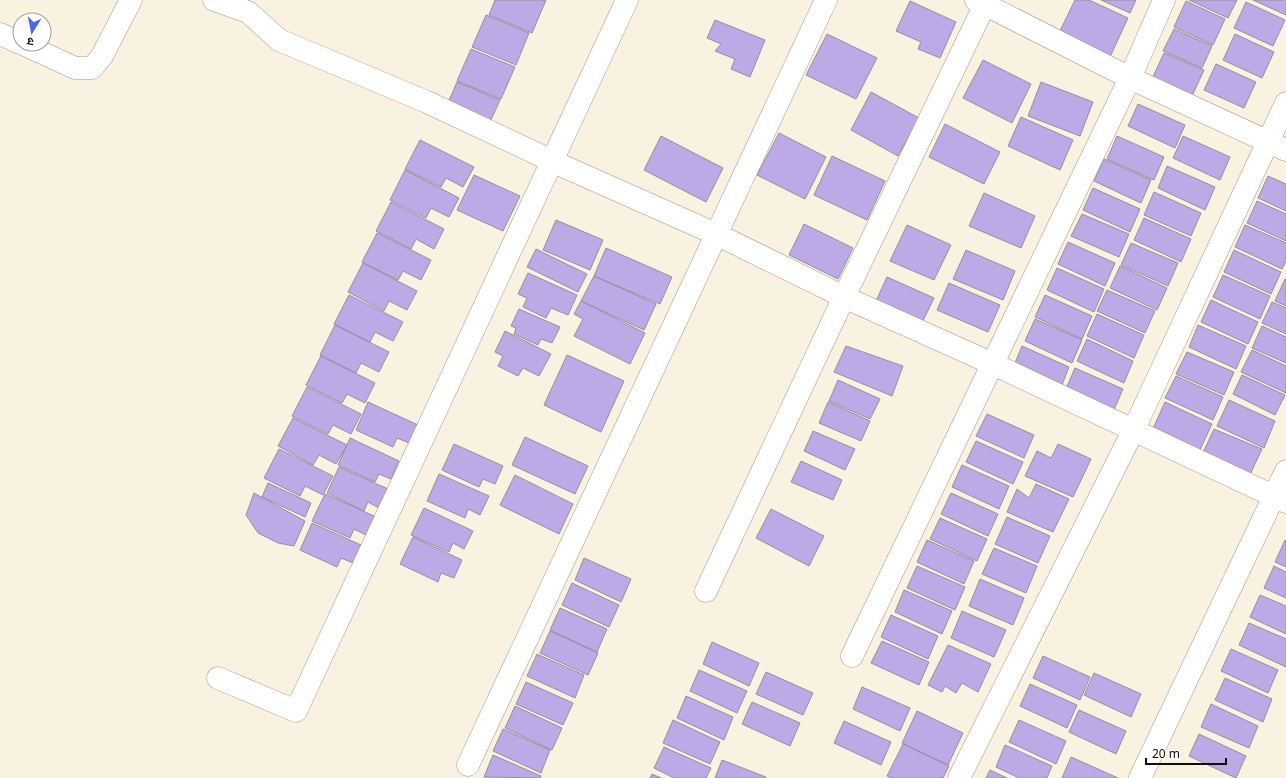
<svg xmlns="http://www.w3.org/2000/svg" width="1286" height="778" font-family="'Noto Sans','Noto Sans Devanagari',sans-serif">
	<rect width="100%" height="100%" fill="#f9f2e1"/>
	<!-- building -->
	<g fill="#bca9e6" stroke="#938f9e">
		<polygon points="495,0 546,0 532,33 489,15"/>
		<polygon points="1075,0 1089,0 1128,18 1110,57 1059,33"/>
		<polygon points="1101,0 1136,0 1130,13"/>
		<polygon points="1189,0 1237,0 1228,18"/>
		<polygon points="1253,0 1286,0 1286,15"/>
		<polygon points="910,1 956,22 940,58 918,49 921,42 896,31"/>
		<polygon points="1186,1 1225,19 1213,45 1174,27"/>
		<polygon points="1246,2 1285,20 1273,46 1234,28"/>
		<polygon points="486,15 529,33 516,65 472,47"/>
		<polygon points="715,20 765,40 750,77 731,69 735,59 715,51 721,44 707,38"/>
		<polygon points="1174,29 1212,46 1202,68 1163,51"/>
		<polygon points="827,34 877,58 856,99 806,75"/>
		<polygon points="1235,34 1274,52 1262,78 1223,60"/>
		<polygon points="471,49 515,67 501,99 457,81"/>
		<polygon points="1164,53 1204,70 1192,96 1152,79"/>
		<polygon points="983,60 1031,84 1012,123 963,98"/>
		<polygon points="1216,64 1256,82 1244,108 1204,90"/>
		<polygon points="457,82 500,100 490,122 448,103"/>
		<polygon points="1041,82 1093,102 1080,136 1028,116"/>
		<polygon points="871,92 919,118 898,156 851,130"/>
		<polygon points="1138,104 1185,125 1175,148 1128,126"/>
		<polygon points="1021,117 1073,140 1060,170 1008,146"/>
		<polygon points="945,124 1000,152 984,184 929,157"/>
		<polygon points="779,133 826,157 805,199 757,175"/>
		<polygon points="661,136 723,168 706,202 644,170"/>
		<polygon points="1117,136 1164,157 1154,180 1107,159"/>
		<polygon points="1183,136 1230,157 1220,180 1173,158"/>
		<polygon points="420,140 474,167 463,187 446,178 441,187 405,169"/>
		<polygon points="832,156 885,181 867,220 814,195"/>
		<polygon points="1104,159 1151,180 1141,203 1094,181"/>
		<polygon points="1167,166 1215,187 1205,210 1158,188"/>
		<polygon points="405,170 459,198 449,217 431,208 426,218 390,200"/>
		<polygon points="474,175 520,196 503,231 457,210"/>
		<polygon points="1268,176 1286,184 1286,211 1258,198"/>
		<polygon points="1093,188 1140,209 1130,232 1083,210"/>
		<polygon points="1154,192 1201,213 1191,236 1144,215"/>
		<polygon points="984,193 1035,216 1021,248 969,226"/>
		<polygon points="1257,201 1286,214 1286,241 1247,223"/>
		<polygon points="391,202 444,229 434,249 416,239 411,249 376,231"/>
		<polygon points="1082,214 1129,234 1119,257 1071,236"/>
		<polygon points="1144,218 1191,239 1181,262 1134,240"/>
		<polygon points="556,220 603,240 590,270 543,250"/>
		<polygon points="804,224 853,248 838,279 789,255"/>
		<polygon points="907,225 951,245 934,280 890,261"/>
		<polygon points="1245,225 1286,243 1286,261 1282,269 1235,247"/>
		<polygon points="377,233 431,260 421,280 403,271 398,280 362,262"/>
		<polygon points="1068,242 1115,263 1105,286 1058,264"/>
		<polygon points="1131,243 1178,263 1168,286 1121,265"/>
		<polygon points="606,248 672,277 660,304 594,276"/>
		<polygon points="536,249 587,274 578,292 527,267"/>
		<polygon points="966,250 1015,271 1003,300 953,279"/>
		<polygon points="1234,250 1281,272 1271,294 1224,272"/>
		<polygon points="363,263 417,291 407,310 389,301 384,311 348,292"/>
		<polygon points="1120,266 1167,288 1157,310 1110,288"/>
		<polygon points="1057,268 1104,289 1094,312 1047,290"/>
		<polygon points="528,273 577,295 568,315 551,308 546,318 523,307 527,298 518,294"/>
		<polygon points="1223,275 1270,296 1260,319 1213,297"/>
		<polygon points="594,276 656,304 644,330 581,301"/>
		<polygon points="887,277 934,298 921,325 875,303"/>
		<polygon points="1285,279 1286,280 1286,306 1275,301"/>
		<polygon points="949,283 1000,305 988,332 937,310"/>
		<polygon points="1107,290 1155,311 1145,333 1097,311"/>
		<polygon points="349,295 403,322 393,341 375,332 370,342 334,324"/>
		<polygon points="1045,295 1092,316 1082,339 1035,317"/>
		<polygon points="1211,300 1258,322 1248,344 1201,322"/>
		<polygon points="581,301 645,333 630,364 574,336 583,319 574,314"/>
		<polygon points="1272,302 1286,308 1286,334 1262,323"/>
		<polygon points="519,309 560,327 552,343 541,339 538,345 514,334 516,328 511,326"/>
		<polygon points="1097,314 1144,335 1134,358 1087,336"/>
		<polygon points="1035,319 1082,340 1072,363 1025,341"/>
		<polygon points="335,325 389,352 379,372 361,363 356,373 320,355"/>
		<polygon points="1198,325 1246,346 1236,369 1189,347"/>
		<polygon points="1262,326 1286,337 1286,363 1252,348"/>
		<polygon points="505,331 551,354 539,376 523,368 518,376 498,366 503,356 495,352"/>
		<polygon points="1087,339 1133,361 1124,383 1077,361"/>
		<polygon points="846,346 903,366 892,396 834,372"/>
		<polygon points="1022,346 1069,367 1060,390 1013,368"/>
		<polygon points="1252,350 1286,366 1286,393 1241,372"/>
		<polygon points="1187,352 1234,372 1224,395 1176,374"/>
		<polygon points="567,355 624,381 601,432 544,405"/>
		<polygon points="321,356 375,383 365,403 347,394 342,403 306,385"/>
		<polygon points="1075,368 1123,389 1113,412 1065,391"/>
		<polygon points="1242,375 1285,395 1275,415 1233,394"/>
		<polygon points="1176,376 1223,397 1213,420 1165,398"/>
		<polygon points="838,380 880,399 870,419 829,401"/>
		<polygon points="307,387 361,414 351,434 333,425 328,434 292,416"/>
		<polygon points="1229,400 1275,421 1264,448 1217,426"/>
		<polygon points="368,402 418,425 409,443 397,438 393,447 356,430"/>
		<polygon points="828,402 870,421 861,441 819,423"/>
		<polygon points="1165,402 1212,424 1198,454 1151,433"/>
		<polygon points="987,414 1034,435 1024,458 976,436"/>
		<polygon points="293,418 347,445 336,464 319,455 313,465 278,446"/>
		<polygon points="1214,429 1262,449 1247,481 1200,459"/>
		<polygon points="813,431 855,449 845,470 804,451"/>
		<polygon points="525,437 588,466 575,494 512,465"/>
		<polygon points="350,438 399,461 391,479 379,474 375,482 338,465"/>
		<polygon points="976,441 1023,462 1013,484 966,462"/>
		<polygon points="454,444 503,466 495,484 483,479 479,487 442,470"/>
		<polygon points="1058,444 1091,459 1073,497 1025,476 1037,451 1051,458"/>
		<polygon points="279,449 333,476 323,495 305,486 300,496 264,478"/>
		<polygon points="801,461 842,480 833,500 791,482"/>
		<polygon points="962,465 1009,486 999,509 952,487"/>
		<polygon points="339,467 388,489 379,508 368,502 364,511 327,493"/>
		<polygon points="439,474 489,496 480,515 468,509 465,518 427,501"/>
		<polygon points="515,475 573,504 559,534 500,505"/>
		<polygon points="268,483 311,503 305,517 262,497"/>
		<polygon points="1036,484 1069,499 1053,532 1007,512 1017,489 1029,498"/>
		<polygon points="254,493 305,521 294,546 278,543 258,533 246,515"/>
		<polygon points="951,493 998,514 988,536 941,514"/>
		<polygon points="325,494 374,516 366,535 354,529 350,538 312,521"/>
		<polygon points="424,508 473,531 464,549 453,543 449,552 411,535"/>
		<polygon points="771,509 824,536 809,566 756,538"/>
		<polygon points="1007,517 1050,536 1038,563 995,544"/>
		<polygon points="940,518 987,539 977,561 930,539"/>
		<polygon points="312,523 361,545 353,563 341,558 337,567 300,550"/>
		<polygon points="413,537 462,560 454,578 441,573 438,582 400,564"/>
		<polygon points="927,540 974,561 964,584 917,562"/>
		<polygon points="1285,540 1286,541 1286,567 1275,562"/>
		<polygon points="994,548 1037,566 1026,593 982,574"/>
		<polygon points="584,558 631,579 621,602 575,580"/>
		<polygon points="917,566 965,587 955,610 907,588"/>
		<polygon points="1274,566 1286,572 1286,598 1264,588"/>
		<polygon points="980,579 1024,598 1013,625 969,606"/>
		<polygon points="572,583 619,605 609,627 562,605"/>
		<polygon points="904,590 952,611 942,634 895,612"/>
		<polygon points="1260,595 1286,606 1286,634 1250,617"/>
		<polygon points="560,608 607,629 597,652 550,630"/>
		<polygon points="962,611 1006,630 994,657 951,638"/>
		<polygon points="891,615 938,636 928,659 881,637"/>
		<polygon points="1249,623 1286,639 1286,667 1239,645"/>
		<polygon points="550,631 598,653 588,675 540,653"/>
		<polygon points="882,641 929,662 919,685 871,663"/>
		<polygon points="712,642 759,663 749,686 703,664"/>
		<polygon points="948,645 991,664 978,692 962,683 956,693 945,686 942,692 928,685"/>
		<polygon points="1231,649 1278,670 1268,693 1221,671"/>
		<polygon points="537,654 584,675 575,698 527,676"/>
		<polygon points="1043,656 1090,677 1080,700 1033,678"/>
		<polygon points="699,670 747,691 737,713 690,691"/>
		<polygon points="766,672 813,693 803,715 756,694"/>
		<polygon points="1094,673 1141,694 1131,717 1084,695"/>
		<polygon points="1225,678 1272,699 1263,722 1215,700"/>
		<polygon points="526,682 573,703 563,725 516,704"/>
		<polygon points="1030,684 1077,705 1067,728 1020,706"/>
		<polygon points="862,687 910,708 900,731 853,709"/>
		<polygon points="686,696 733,717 724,740 677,718"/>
		<polygon points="752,702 800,723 790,746 742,724"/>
		<polygon points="1211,704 1258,726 1249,748 1201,727"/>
		<polygon points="515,706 562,728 552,750 505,728"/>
		<polygon points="1079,710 1126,731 1116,754 1069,732"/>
		<polygon points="917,711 963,733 948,765 902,743"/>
		<polygon points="673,720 720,742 710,764 663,743"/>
		<polygon points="1019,720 1066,741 1056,764 1009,742"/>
		<polygon points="844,721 891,742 881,765 834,743"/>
		<polygon points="503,729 550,750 541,773 493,751"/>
		<polygon points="1199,734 1246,756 1236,778 1189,756"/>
		<polygon points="903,744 949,766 943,778 892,778 887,776"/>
		<polygon points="1005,745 1052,766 1047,778 1019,778 996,767"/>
		<polygon points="664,747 711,768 706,778 674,778 654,768"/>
		<polygon points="493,755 541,776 540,778 484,777"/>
		<polygon points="1071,757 1118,778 1062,778"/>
		<polygon points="722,760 766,777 765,778 715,778"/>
		<polygon points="990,770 1007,778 986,778"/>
		<polygon points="652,774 661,778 650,778"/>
	</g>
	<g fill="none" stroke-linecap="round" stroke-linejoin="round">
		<defs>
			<g id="minor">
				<polyline points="214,0 248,12 279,40 427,102 565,167 718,235 844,297 993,364 1286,502"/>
				<polyline points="976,0 1130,78 1286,150"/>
				<polyline points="0,34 20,43"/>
				<polyline points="23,44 75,68 92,68 102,56 131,0"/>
				<polyline points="706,591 844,297 987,0"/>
				<polyline points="852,656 1130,78 1164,0"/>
				<polyline points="218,678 296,711 627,0"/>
				<polyline points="468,765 826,0"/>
				<polyline points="959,778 1133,431 1286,103"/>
				<polyline points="1140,778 1286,471"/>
			</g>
		</defs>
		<!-- minor casing -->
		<use href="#minor" stroke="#a0998a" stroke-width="23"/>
		<!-- minor -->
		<use href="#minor" stroke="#fff" stroke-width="22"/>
	</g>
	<!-- north arrow -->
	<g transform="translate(32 32) rotate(190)"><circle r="19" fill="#ffffff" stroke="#9f9f9d"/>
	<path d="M0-3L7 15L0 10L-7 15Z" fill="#4c69dd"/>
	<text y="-6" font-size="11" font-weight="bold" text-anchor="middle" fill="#100e09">उ</text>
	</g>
	<!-- scale -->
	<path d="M1146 758v6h80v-6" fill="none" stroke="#100e09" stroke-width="2"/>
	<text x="1152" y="758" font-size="12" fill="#100e09" stroke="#ffffff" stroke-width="3" paint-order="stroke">20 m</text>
</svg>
